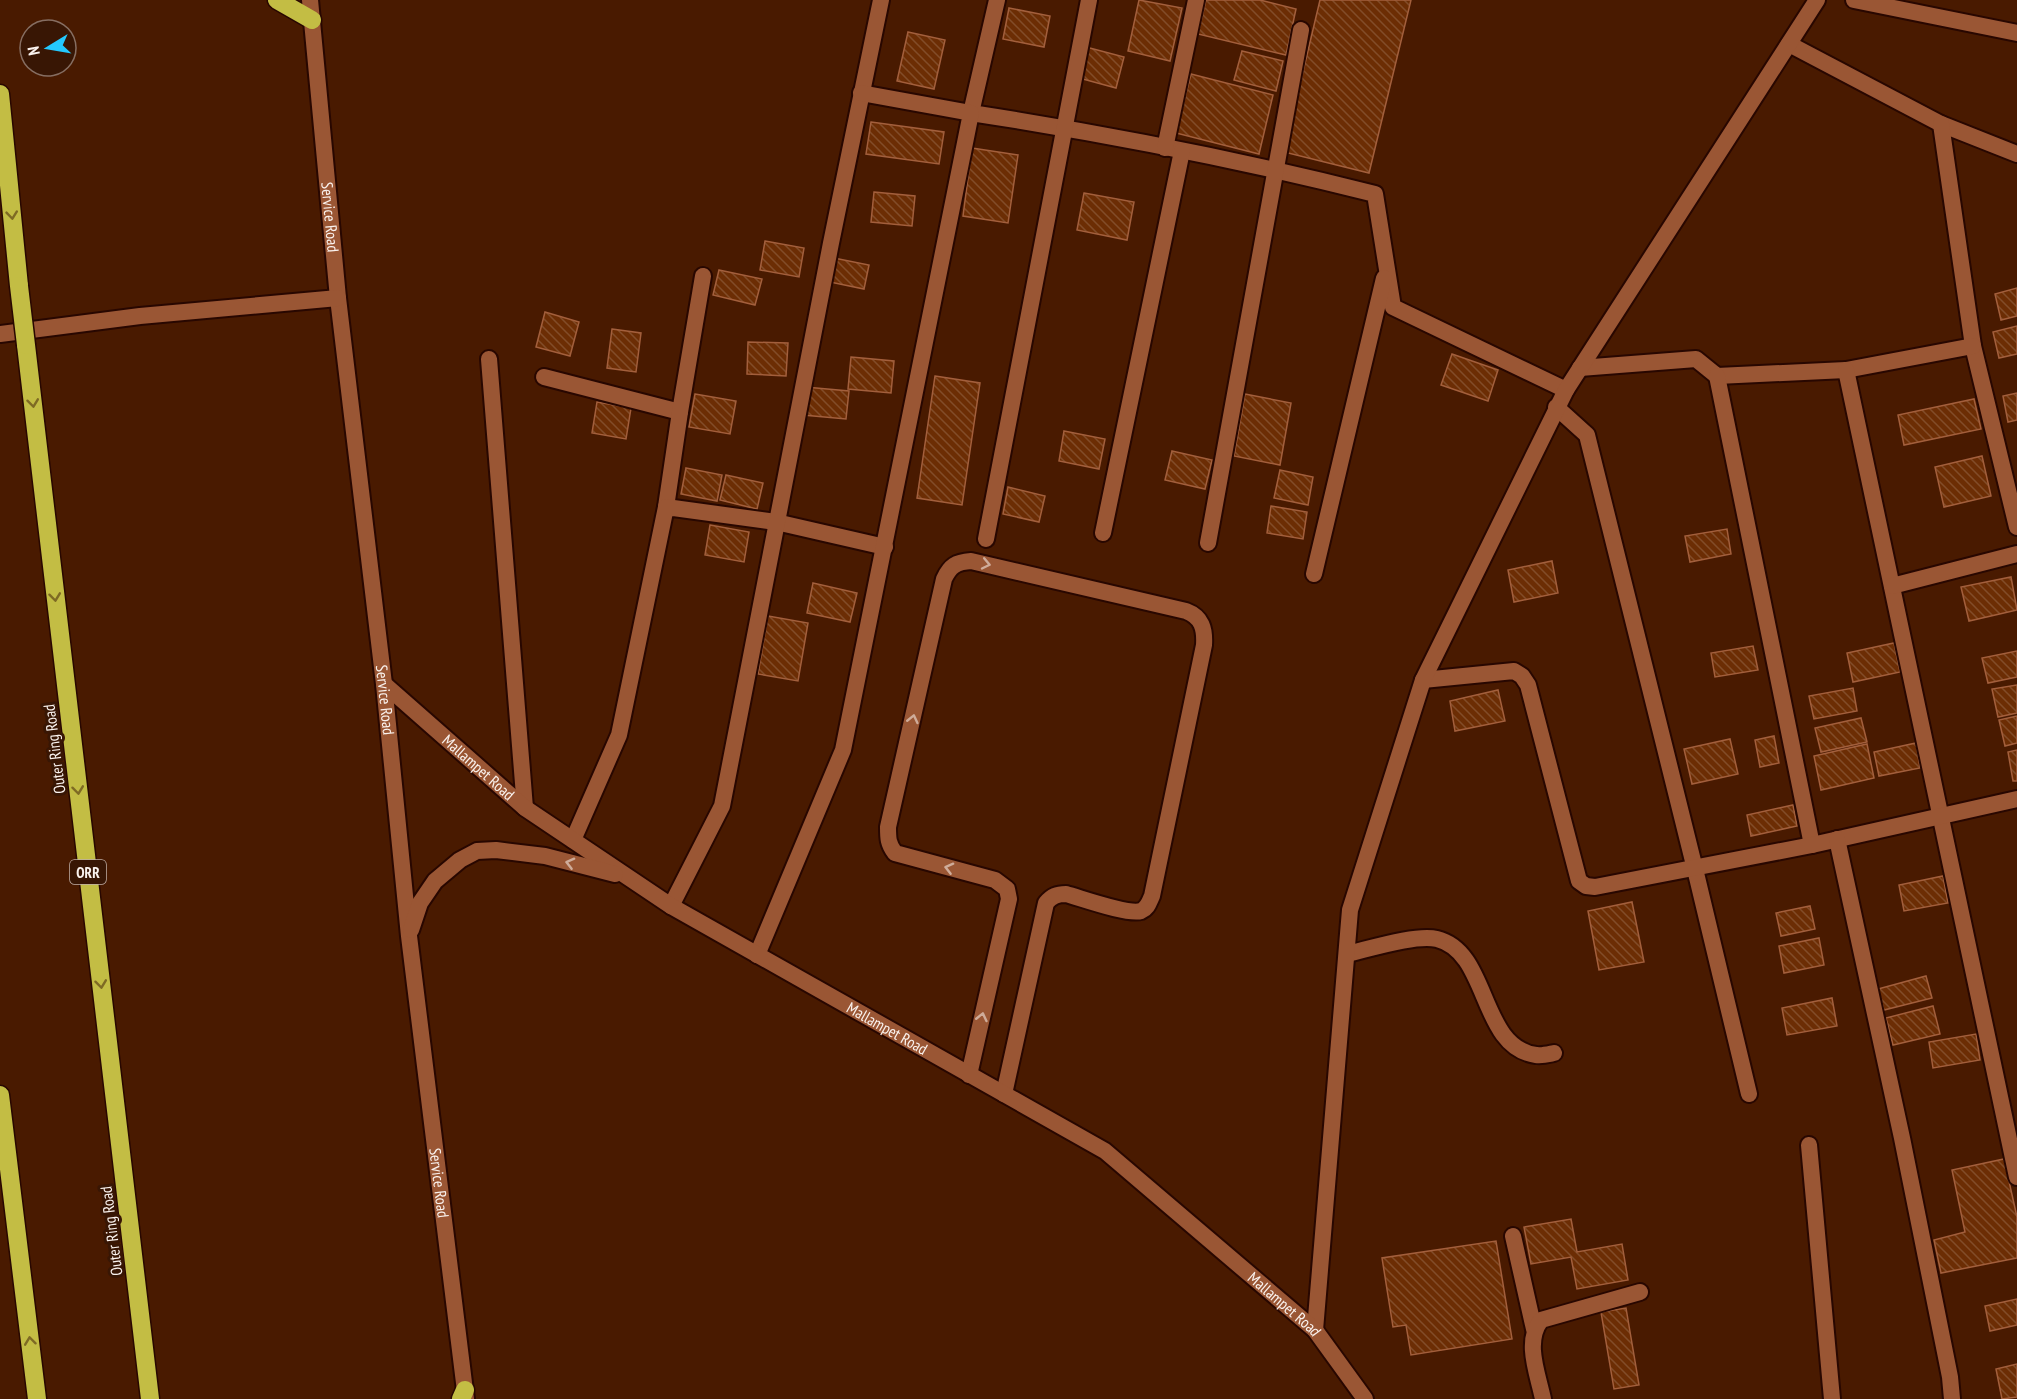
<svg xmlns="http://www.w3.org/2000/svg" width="2017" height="1399" font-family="'PT Sans Narrow',sans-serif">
	<defs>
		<pattern id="building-back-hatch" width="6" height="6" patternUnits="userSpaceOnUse" patternTransform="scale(1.5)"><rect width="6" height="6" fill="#6c2d04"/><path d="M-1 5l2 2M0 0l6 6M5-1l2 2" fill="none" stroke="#824c29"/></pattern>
	</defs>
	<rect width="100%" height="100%" fill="#491a00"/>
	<!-- building -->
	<g fill="url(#building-back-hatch)" stroke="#a35f3c" stroke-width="1.5">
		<polygon points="1139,0 1182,8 1170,61 1128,51"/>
		<polygon points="1206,0 1260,0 1296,9 1286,55 1198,34"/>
		<polygon points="1320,0 1411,0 1369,173 1284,152"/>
		<polygon points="1009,8 1050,16 1044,47 1003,39"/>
		<polygon points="908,32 945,40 934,89 897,81"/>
		<polygon points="1086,47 1124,57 1116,88 1079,78"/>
		<polygon points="1242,51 1283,61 1276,91 1234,80"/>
		<polygon points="1191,74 1273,95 1259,154 1176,133"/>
		<polygon points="871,122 944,132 939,164 866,154"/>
		<polygon points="972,148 1018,155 1008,223 963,216"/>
		<polygon points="874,192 915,196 912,226 871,222"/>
		<polygon points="1084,193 1134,202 1127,240 1077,230"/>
		<polygon points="765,241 804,248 799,277 760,270"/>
		<polygon points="829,257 869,265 864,289 825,281"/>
		<polygon points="719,270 762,279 755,305 713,295"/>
		<polygon points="2017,288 2017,316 2001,320 1995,294"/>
		<polygon points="545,312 579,322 570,356 536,347"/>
		<polygon points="2017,326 2017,354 1999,358 1993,332"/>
		<polygon points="612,329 641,333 636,372 607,368"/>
		<polygon points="748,342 788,343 786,376 747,374"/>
		<polygon points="1452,354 1498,370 1488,401 1441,385"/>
		<polygon points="851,357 894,361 891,393 848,389"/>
		<polygon points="935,376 980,383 962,505 917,498"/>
		<polygon points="805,387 849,391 846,419 803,415"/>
		<polygon points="2017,393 2017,420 2008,422 2003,396"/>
		<polygon points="695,394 736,401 730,434 689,427"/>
		<polygon points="1245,394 1291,403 1280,465 1234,456"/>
		<polygon points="1974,399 1981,429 1904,445 1898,415"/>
		<polygon points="597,402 631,408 626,439 592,433"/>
		<polygon points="1064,431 1105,439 1099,469 1059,461"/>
		<polygon points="1172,451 1212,460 1205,489 1165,480"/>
		<polygon points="1982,456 1991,496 1944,507 1935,467"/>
		<polygon points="686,468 722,475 717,501 681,494"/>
		<polygon points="1280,470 1313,477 1308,505 1274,498"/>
		<polygon points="726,475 763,483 757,509 720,500"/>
		<polygon points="1008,487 1045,496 1039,522 1003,514"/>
		<polygon points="1271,506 1307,512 1303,539 1267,533"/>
		<polygon points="710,525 749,532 744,562 705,555"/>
		<polygon points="1727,529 1731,554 1690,562 1685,536"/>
		<polygon points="1552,561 1558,593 1514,602 1508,570"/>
		<polygon points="2011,577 2017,610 1969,621 1961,587"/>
		<polygon points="813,583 857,593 850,622 807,613"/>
		<polygon points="768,616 808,623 798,681 758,674"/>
		<polygon points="1894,643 1900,672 1853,682 1847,653"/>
		<polygon points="1753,646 1758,670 1715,677 1711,653"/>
		<polygon points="2017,651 2017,677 1988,683 1982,658"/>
		<polygon points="2017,685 2017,713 1998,717 1992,689"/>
		<polygon points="1853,688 1857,711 1814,719 1809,696"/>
		<polygon points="1498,690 1505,721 1455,731 1450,701"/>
		<polygon points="2017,716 2017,743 2005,746 1999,720"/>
		<polygon points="1861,718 1867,742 1821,752 1815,728"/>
		<polygon points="1774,736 1779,763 1760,767 1755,740"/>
		<polygon points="1730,739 1738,774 1692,784 1684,749"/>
		<polygon points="1916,743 1920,768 1879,776 1874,752"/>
		<polygon points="1867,744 1874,778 1821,790 1814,756"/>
		<polygon points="2017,750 2017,781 2013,781 2008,752"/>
		<polygon points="1793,805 1797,826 1751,836 1747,815"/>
		<polygon points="1943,876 1948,903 1904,911 1899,885"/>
		<polygon points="1632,902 1644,962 1599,970 1588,911"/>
		<polygon points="1810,906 1815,929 1781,936 1776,913"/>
		<polygon points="1819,938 1824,965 1784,973 1779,946"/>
		<polygon points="1926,976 1932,998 1884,1010 1878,989"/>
		<polygon points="1832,998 1837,1026 1787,1035 1782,1008"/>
		<polygon points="1933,1006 1940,1034 1893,1045 1886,1018"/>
		<polygon points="1976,1034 1980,1060 1933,1068 1929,1042"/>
		<polygon points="2004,1159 2017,1217 2017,1258 1941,1273 1934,1240 1965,1232 1952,1170"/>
		<polygon points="1571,1219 1577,1252 1622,1244 1628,1280 1577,1289 1571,1257 1531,1264 1524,1227"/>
		<polygon points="1496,1241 1512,1339 1411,1355 1406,1325 1393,1327 1382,1258"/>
		<polygon points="2017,1299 2017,1325 1990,1331 1985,1306"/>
		<polygon points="1626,1308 1639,1385 1614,1389 1601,1312"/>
		<polygon points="2017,1364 2017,1397 2002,1399 1996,1369"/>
	</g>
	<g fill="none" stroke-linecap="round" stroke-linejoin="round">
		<defs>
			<path id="service" d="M1347,954c22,-5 69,-20 90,-15 53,13 42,108 99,116 6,1 13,-1 18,-2"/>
			<g id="minor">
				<path d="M997,0l-26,113c136,21 270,47 404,81l18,113 173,83"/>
				<polyline points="1854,0 2017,33"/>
				<polyline points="1789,44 1941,124 2017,154"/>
				<polyline points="1941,124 1973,346 2017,527"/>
				<polyline points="1165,148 1196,0"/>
				<polyline points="489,359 525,808"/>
				<polyline points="1580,368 1696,359 1717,376 1846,370 1973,346"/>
				<polyline points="1846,370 2017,1177"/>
				<polyline points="1717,376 1812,845"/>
				<polyline points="544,377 680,412"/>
				<polyline points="1556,407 1587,435 1695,869 1749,1094"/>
				<polyline points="666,507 680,412 703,276"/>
				<polyline points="1103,533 1182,151"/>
				<polyline points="986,539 1089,0"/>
				<polyline points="1208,543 1301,30"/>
				<polyline points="1314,574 1384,278"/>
				<polyline points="1892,586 2017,554"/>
				<polyline points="1423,680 1514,671 1522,676 1528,685 1579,881 1586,886 1595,887 1812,845 2017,799"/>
				<polyline points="1837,839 1902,1138 1950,1377 1952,1399"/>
				<polyline points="573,840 619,735 666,507 776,522 885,547"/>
				<polyline points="671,906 722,806 831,243 881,0"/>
				<polyline points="757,955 843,750 971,113 861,93"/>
				<path d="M969,1075l40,-176 -2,-10 -12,-9 -100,-27c-7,-9 -7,-15 -7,-26l56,-248c6,-13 12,-17 27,-18l215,50c16,6 19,18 18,34l-52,251c-3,6 -4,12 -11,15 -13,4 -60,-13 -75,-17 -9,0 -14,2 -20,9l-42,191"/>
				<polyline points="1809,1145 1832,1399"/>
				<polyline points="1513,1236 1534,1329"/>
				<polyline points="1315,1330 1350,910 1423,680 1566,390 1817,0"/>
				<path d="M1543,1399c-5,-25 -19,-57 -2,-79l99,-28"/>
			</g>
			<g id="secondary">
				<path id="s1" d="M310,0l28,298 46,386 25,252 57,463"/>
				<polyline points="0,334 140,316 338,298"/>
				<path id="s2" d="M384,684l141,124 146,98 434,245 210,179 50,69"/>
				<polyline points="411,930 420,903 435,881 460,860 477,851 496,850 545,856 615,874"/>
			</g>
			<g id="motorway">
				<polyline points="277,0 312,20"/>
				<polyline points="0,94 19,286"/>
				<polyline points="26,345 150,1399"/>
				<polyline points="0,1095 37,1399"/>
				<polyline points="461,1399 465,1390"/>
			</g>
		</defs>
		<!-- service casing -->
		<use href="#service" stroke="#280700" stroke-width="20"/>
		<!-- minor casing -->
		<use href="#minor" stroke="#280700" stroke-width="20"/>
		<!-- secondary casing -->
		<use href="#secondary" stroke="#280700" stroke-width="20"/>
		<!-- motorway casing -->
		<use href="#motorway" stroke="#280700" stroke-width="21"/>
		<!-- service -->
		<use href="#service" stroke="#9a5634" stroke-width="16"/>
		<!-- minor -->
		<use href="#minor" stroke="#9a5634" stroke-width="16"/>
		<!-- secondary -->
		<use href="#secondary" stroke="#9a5634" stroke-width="16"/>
		<!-- motorway -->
		<use href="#motorway" stroke="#c3bd44" stroke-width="18"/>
		<defs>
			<polyline id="motorway-bridge" points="19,286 26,345"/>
		</defs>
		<!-- motorway-bridge casing -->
		<use href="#motorway-bridge" stroke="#280700" stroke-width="21" stroke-linecap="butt"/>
		<!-- motorway-bridge -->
		<use href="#motorway-bridge" stroke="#c3bd44" stroke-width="18"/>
	</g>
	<!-- one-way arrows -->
	<defs><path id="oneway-chevron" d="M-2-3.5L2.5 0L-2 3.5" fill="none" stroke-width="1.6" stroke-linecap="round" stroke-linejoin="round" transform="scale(1.5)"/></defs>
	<g stroke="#7e6a24">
		<use href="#oneway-chevron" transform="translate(12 215) rotate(84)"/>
		<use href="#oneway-chevron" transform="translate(33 403) rotate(83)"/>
		<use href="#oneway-chevron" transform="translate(55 597) rotate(83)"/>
		<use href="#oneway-chevron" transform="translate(78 790) rotate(83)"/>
		<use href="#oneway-chevron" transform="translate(101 984) rotate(83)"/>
		<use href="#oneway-chevron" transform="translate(30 1341) rotate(-97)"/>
	</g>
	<g stroke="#cfac9a">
		<use href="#oneway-chevron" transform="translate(986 564) rotate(12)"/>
		<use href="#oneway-chevron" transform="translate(913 719) rotate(-77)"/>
		<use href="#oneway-chevron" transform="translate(570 863) rotate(-166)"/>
		<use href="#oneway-chevron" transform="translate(949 868) rotate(-166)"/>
		<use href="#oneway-chevron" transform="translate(982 1017) rotate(-77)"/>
	</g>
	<g text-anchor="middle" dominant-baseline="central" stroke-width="6" stroke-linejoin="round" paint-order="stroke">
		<!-- shield labels -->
		<rect fill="#381604" stroke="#c0b0a8" stroke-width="1.5" x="70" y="860" width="36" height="24" rx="4.5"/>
		<g font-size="15" font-weight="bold" fill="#faf2ee">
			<text x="88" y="872">ORR</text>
		</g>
		<!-- street labels -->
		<g font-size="16" fill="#faf2ee" stroke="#381604">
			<text stroke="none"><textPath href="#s1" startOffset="218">Service Road</textPath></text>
			<text stroke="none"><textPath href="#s1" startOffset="704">Service Road</textPath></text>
			<text transform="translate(54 749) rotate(-97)">Outer Ring Road</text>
			<text stroke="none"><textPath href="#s2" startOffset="126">Mallampet Road</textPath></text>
			<text stroke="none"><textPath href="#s2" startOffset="612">Mallampet Road</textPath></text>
			<text stroke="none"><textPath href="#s1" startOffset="1190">Service Road</textPath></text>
			<text transform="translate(111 1231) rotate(-97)">Outer Ring Road</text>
			<text stroke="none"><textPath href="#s2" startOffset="1098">Mallampet Road</textPath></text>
		</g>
	</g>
	<!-- north arrow -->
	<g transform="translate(48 48) rotate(259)"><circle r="28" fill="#381604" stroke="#866e62" stroke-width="1.5"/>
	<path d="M0-4.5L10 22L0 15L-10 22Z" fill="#24c9fe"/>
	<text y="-9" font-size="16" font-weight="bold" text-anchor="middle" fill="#faf2ee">N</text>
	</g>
</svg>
